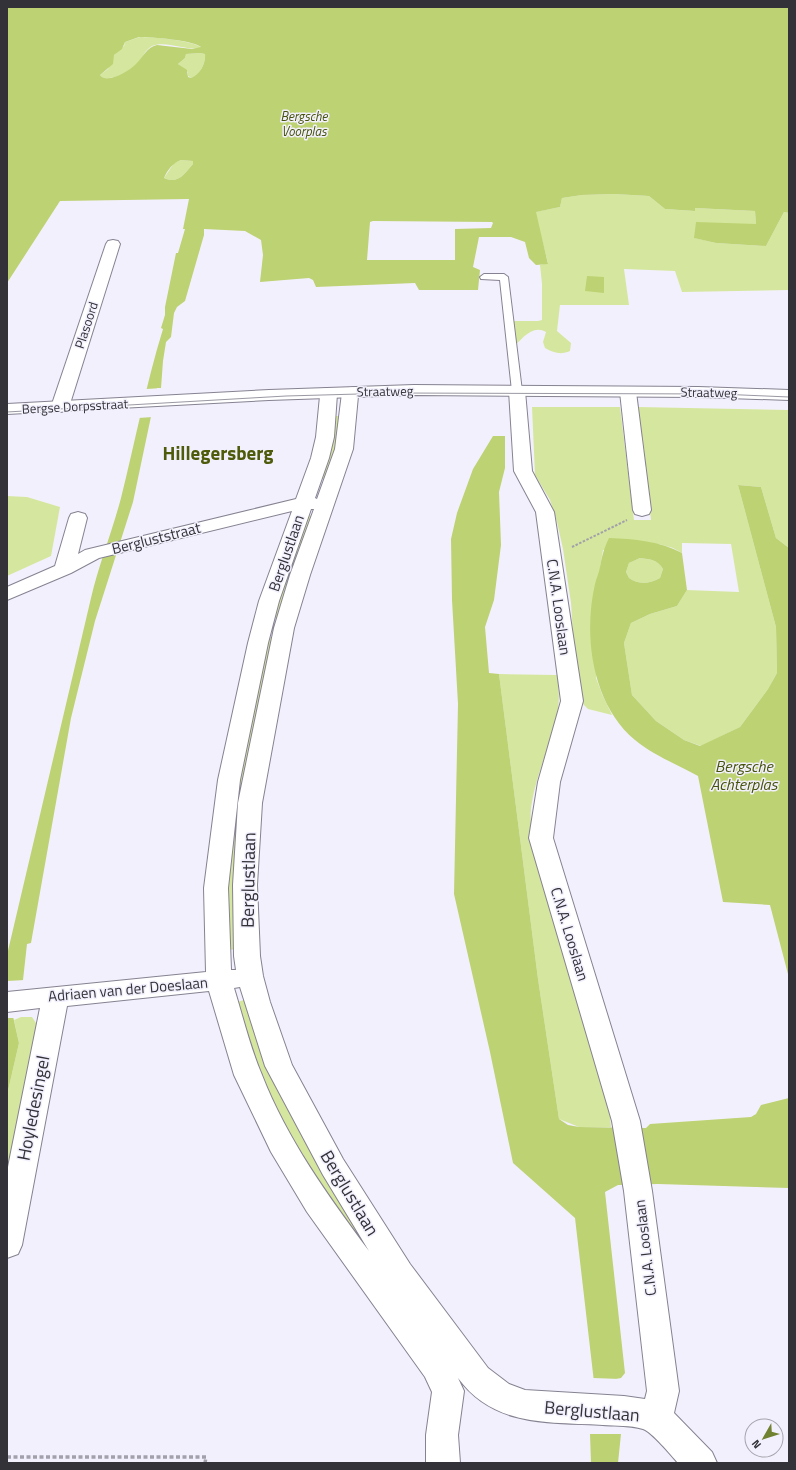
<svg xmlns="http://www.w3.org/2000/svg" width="796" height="1470" font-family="'Titillium Web',sans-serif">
	<rect width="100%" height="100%" fill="#f3f0fd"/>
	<!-- green -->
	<g fill="#d5e79e">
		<path d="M140,37c12,0 53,3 62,11 -15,3 -37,-8 -50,-2 -7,4 -10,12 -14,17 -7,8 -27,19 -36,14l-2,-2 8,-6 6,-14 10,-9 1,-4z"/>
		<path d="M200,53l5,1c1,8 -5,22 -14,24l-3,-2v-4l-10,-8 7,-6 1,-4z"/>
		<path d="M181,160l12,1v3c-8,9 -15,21 -29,14l10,-15z"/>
		<path d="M614,194l35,2 16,13 30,2v-3l60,3 1,13 -61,14 21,5 50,3 18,-34 5,1v77l-107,2 -7,-21 -51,-2 5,36h-69l-3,26 14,12 -1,8c-9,4 -16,2 -25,-3l-2,-6 3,-10c-14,-8 -25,8 -34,17l-1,-28h27l4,-1v-36l-2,-19 8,-2 -13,-51 25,-5 2,-9 20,-3z"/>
		<polygon points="532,407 620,407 634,520 651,520 638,407 789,410 789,548 776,538 761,487 738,485 776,627 777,673 768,689 740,727 701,746 684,740 656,721 632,695 624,643 631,623 650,614 677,606 687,590 739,592 731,544 682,543 682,553 673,548 659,544 603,550 600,568 596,678 602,694 612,715 588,709 583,704 574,650 571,603 563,549 557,522 550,500 535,475"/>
		<polygon points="333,416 341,416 340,436 328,479 319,479"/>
		<polygon points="7,496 27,497 60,507 51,556 7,576"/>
		<polygon points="306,515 314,516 279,618 273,618"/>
		<path d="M640,558c10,1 18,2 23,11l-3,9c-10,6 -21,7 -31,0l-3,-6 3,-9z"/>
		<polygon points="268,637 274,637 245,786 239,786"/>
		<path d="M499,674l58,1c2,13 3,26 0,39 -6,30 -20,58 -25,88 -4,20 2,41 5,61l71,233 3,31h-32l-20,-8 -21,-140z"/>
		<polygon points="235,815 240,815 237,949 229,950 224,898"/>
		<polygon points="246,999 457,1369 315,1185 263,1087 236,1005 238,1002"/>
		<polygon points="21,1017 32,1017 38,1026 7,1183 7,1095 19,1043 14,1020"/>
	</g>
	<!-- water -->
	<g fill="#bdd272" fill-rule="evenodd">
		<path d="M7,7h782v206l-5,-1 -18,34 -50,-3 -22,-5 2,-16 60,2 -1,-13 -60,-3v3l-30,-2 -16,-13 -35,-2 -32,1 -20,3 -2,9 -24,5 12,52 -12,1 -7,-7 -4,-16 -14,-5h-32l-6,30 7,3 -2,20h-59l-4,-7 -99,4 -3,-7 -4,-2 -49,4 3,-27 -2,-15 -16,-9 -41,-2v6l-19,66 -8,6 -3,6 -3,24 -5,5 -3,19 -2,27h-4l-24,114 -38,119 -24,97 -40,225 -4,1 -4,36 -6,7 -5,25 7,31 -12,52v-140l84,-357c8,-34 21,-66 30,-100 14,-56 25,-114 42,-169l-2,-1 4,-13v-8l11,-54h2l7,-24h-2l6,-30 -129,2 -53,82zM139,37c13,0 53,3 62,10l-9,2 -35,-4c-11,3 -13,11 -21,19 -7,7 -25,18 -34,13l-2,-2 13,-11 1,-9 8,-6 3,-7zM200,53l5,1c1,9 -5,21 -14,24l-3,-1 -1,-7 -9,-6 7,-6 1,-4zM181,160l12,1v3c-8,9 -15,21 -29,14 4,-9 9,-15 17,-18zM373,221l119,1 1,1 -2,5 -36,1v31h-88l3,-38z"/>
		<polygon points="587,276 604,277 604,293 585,291"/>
		<polygon points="493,436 505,436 505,468 499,492 501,545 494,600 485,627 489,673 499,674 538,979 559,1119 568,1125 579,1127 646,1128 650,1124 751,1117 756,1114 761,1105 789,1098 789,1188 658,1184 618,1185 605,1192 625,1373 621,1378 616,1379 621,1434 618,1463 591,1463 590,1434 600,1434 575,1218 513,1163 490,1052 454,894 458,704 452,600 451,539 457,513 473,469"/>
		<path d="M738,485l23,2 15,51 13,10v430l-19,-73 -47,-3 -25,-126c-20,-11 -45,-21 -63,-36 -43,-36 -52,-104 -40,-156 1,-5 4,-11 5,-17 2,-11 4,-19 9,-29 25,1 51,3 73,15l5,37 -10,16 -27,8 -19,9 -7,20 8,52 24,26 28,19 16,6 40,-19 28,-38 9,-16 -1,-46zM640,558c10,1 18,2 23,11l-3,9c-10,6 -21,7 -31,0l-3,-6 3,-9z"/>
	</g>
	<!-- pier -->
	<g fill="#f3f0fd">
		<polygon points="163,388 159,390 153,417 138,418 146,389"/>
		<polygon points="25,980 18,986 17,999 13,1011 15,1018 7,1018 7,981"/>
		<polygon points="593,1378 620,1379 618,1380 623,1434 598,1434"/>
	</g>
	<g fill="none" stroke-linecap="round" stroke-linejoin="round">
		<defs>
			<polygon id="lane" points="484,274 504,274 508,277 522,391 521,393 517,394 512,391 500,280 481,279 480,277"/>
			<g id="street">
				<polygon points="113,240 118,241 120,244 69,407 66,411 60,412 54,411 51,407 106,244 108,241"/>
				<path d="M517,386l6,1 2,4 7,80 22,41 29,189 -23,81 -7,56 87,283 12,70 27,200 -5,22 38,39 5,11h-39c-7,-8 -26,-31 -35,-34 -13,-4 -27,-3 -40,-4 -55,-3 -109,2 -145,-47l6,13 -6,44 2,28h-34v-28l6,-43 -7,-15 -118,-165 -36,-60 -37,-77 -25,-84 -142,15 -45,239 -4,9 -11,4v-86l33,-164 -33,4v-20l199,-20 -2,-84 14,-108 30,-137 11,-42 33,-90 -193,47 -28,15 -64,27v-13l48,-21 14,-48 2,-4 7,-2 7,2 2,4 -9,36 7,-4 211,-51 15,-41 5,-21 4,-41 -1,-3 2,-4c7,-1 12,-1 16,5l-3,43 -5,21 -14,40 2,1 18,-50 7,-56c4,-6 10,-6 17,-5l2,4 -3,4 -5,53 -43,126 -16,53 -32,175 -5,82 3,71 3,20 7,26 22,63 51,94 67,105 78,104 21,16 16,6 99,6 21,3 2,-8 -23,-200 -12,-70 -83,-283 9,-56 23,-81 -25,-189 -22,-41 -5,-80 2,-4zM311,509h3l-24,66 -16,53 -36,175 -5,82 1,71 2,14h-5l-3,-82 12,-108 28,-137 11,-42zM240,987l25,79 58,109 46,76c-41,-55 -82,-112 -107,-176 -12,-28 -19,-58 -28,-87z"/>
				<polygon points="628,387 634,388 636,392 651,510 649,514 642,516 635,514 633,510 620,392 622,388"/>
			</g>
			<polygon id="secondary" points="414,385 698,387 789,390 789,400 698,397 414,395 269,400 7,414 7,404 269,390"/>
		</defs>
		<!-- lane casing -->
		<use href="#lane" stroke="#868291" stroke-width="2"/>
		<!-- street casing -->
		<use href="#street" stroke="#868291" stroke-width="2"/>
		<!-- secondary casing -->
		<use href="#secondary" stroke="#868291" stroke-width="2"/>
		<!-- path-far1 -->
		<polyline stroke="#a2a0aa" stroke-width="2" stroke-dasharray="2.5 1.5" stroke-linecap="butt" points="572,547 627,520"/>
		<!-- path -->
		<polyline stroke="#a2a0aa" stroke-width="3.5" stroke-dasharray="4 2.5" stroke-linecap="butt" points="7,1457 206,1457 205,1463"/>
		<!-- lane -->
		<use href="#lane" fill="#fff" fill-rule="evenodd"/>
		<!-- street -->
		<use href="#street" fill="#fff" fill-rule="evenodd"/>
		<!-- secondary -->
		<use href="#secondary" fill="#fff" fill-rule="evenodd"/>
		<!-- tram -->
		<polyline stroke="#9a98a2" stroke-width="1" points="7,412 286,396 395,393 719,394 789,397"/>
	</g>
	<g text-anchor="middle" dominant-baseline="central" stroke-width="3" stroke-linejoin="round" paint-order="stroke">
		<!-- far-water labels -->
		<g font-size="13" font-style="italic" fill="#46530a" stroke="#f3f0fd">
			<text x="304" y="116">Bergsche<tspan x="304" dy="15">Voorplas</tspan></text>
		</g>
		<!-- far-street labels -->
		<g font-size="13" fill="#333238" stroke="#f3f0fd">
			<text transform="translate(86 325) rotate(-72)">Plasoord</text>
			<text transform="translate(385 391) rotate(-1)">Straatweg</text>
			<text transform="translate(709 392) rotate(1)">Straatweg</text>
			<text transform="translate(75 406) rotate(-3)">Bergse Dorpsstraat</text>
		</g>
		<!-- street labels -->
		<g font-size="15" fill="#333238" stroke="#f3f0fd">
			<text transform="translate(156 538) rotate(-14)">Bergluststraat</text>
			<text transform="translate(286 553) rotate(-71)">Berglustlaan</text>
			<text transform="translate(559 607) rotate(82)">C.N.A. Looslaan</text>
			<text transform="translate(570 934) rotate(73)">C.N.A. Looslaan</text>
			<text transform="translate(128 989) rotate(-5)">Adriaen van der Doeslaan</text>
			<text transform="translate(645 1248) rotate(-97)">C.N.A. Looslaan</text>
		</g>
		<!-- water labels -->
		<g font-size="16" font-style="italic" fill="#46530a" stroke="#f3f0fd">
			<text x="744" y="766">Bergsche<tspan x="744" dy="18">Achterplas</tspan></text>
		</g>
		<!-- near-street labels -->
		<g font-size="18" fill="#333238" stroke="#f3f0fd">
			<text transform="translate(248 880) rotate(-89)">Berglustlaan</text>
			<text transform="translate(33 1108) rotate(-79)">Hoyledesingel</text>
			<text transform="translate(350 1193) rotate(59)">Berglustlaan</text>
			<text transform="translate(592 1411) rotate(5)">Berglustlaan</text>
		</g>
		<!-- district labels -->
		<g font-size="19" font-weight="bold" fill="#4d5b0a" stroke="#f3f0fd">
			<text x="218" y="452">Hillegersberg</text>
		</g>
	</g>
	<!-- border -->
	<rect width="796" height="1470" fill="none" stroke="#333238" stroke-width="16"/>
	<!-- north arrow -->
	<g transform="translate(764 1438) rotate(231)"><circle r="19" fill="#f3f0fd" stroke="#a6a4ae"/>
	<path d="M0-3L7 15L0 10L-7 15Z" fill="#708130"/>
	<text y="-6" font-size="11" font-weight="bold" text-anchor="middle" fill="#333238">N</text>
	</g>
</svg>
